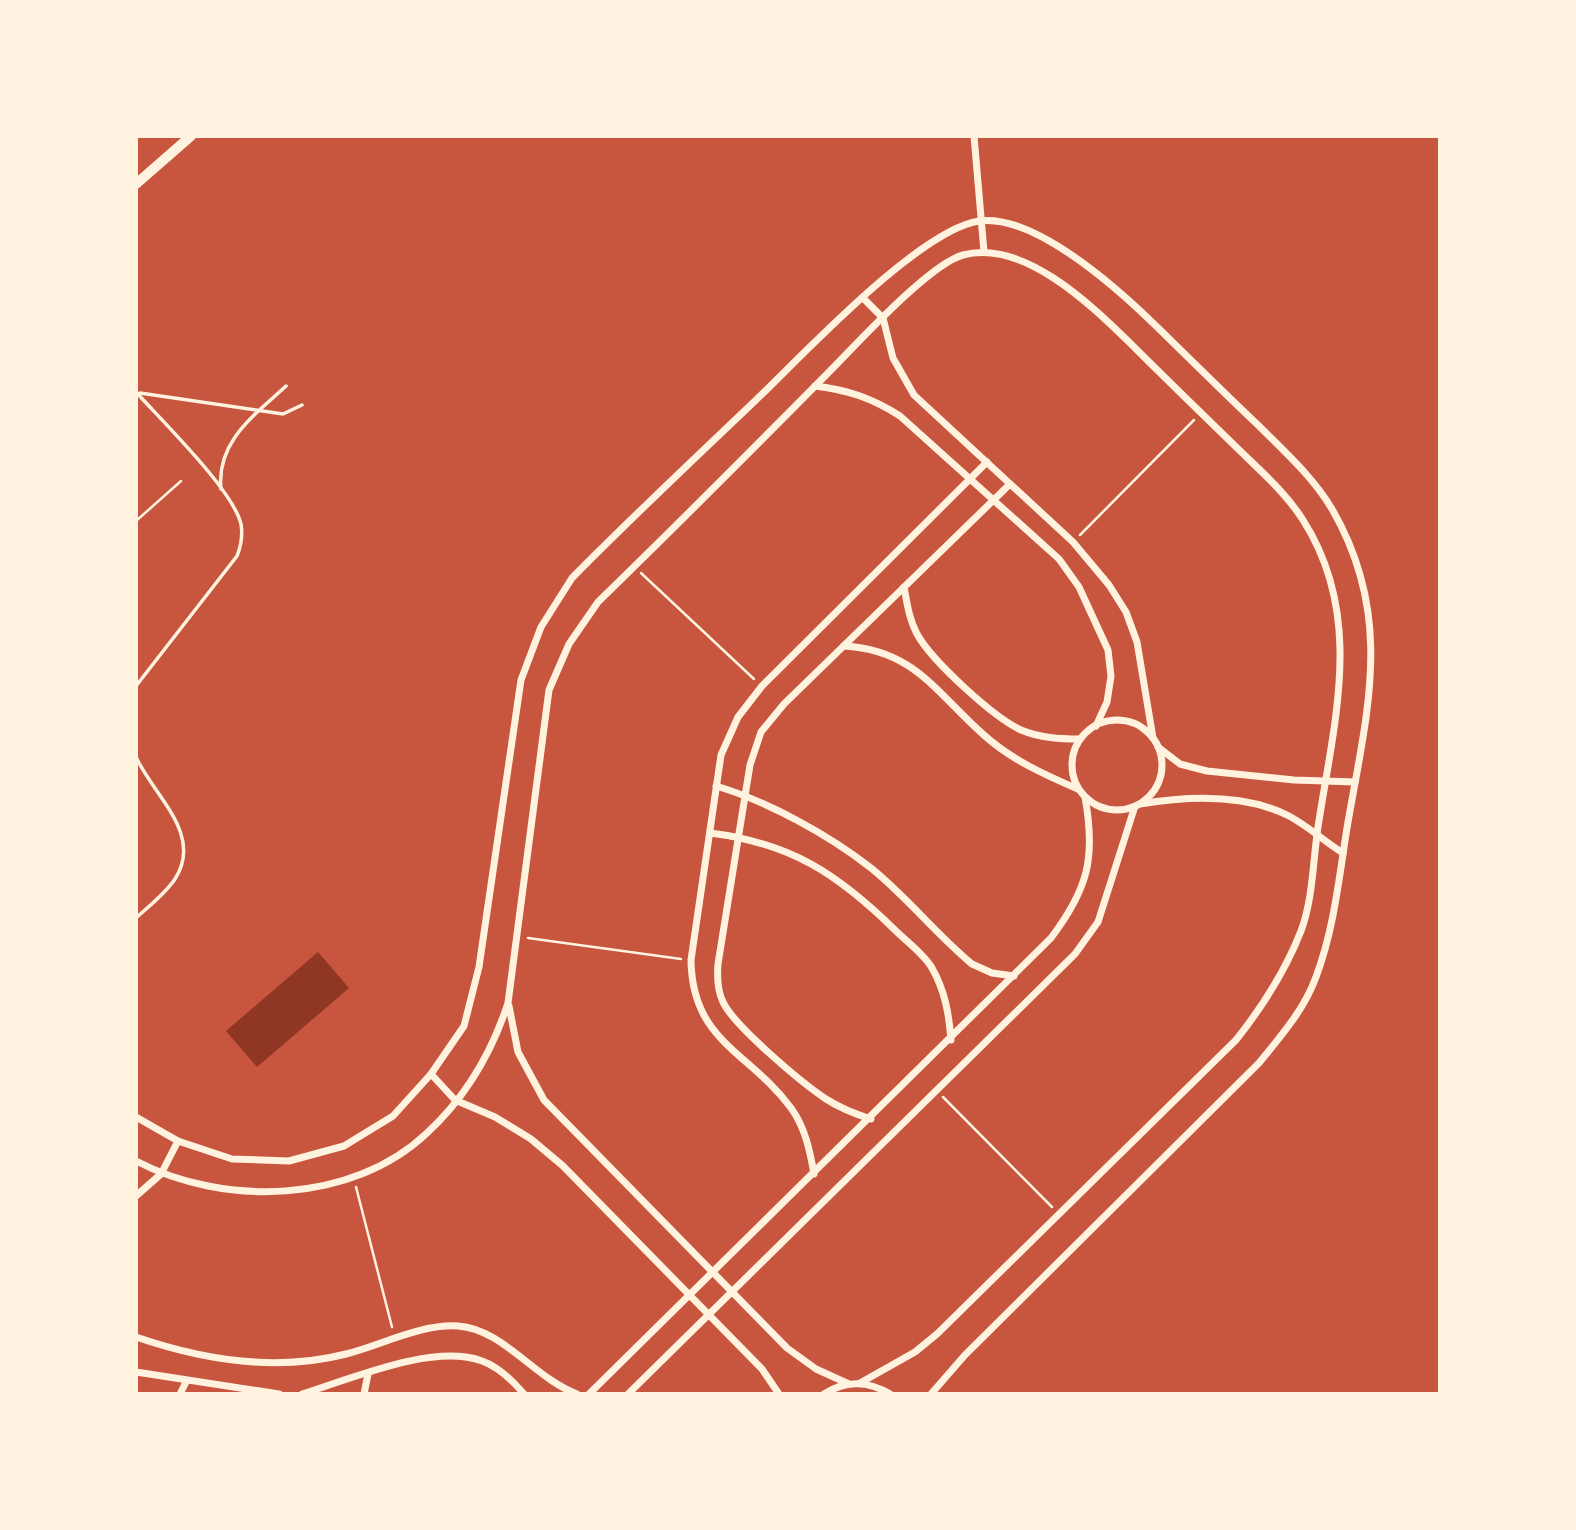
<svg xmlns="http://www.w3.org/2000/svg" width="1576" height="1530" font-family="Cabin,sans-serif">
	<rect width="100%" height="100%" fill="#c8553d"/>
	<!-- water -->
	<polygon fill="#8f3625" points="318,952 349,988 257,1067 226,1031"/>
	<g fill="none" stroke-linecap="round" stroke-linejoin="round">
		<!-- path -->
		<g stroke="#fff3e0" stroke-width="2.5">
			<polyline points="136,521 181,481"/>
			<polyline points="1080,535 1194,420"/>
			<polyline points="641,573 754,679"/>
			<polyline points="528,938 681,959"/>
			<polyline points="943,1097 1052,1207"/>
			<polyline points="356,1187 392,1327"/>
		</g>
		<!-- service -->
		<g stroke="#fff3e0" stroke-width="3.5">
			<path d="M136,392c26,29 97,98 105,132 2,12 0,22 -4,32l-101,130"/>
			<polyline points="140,393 283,414 302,405"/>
			<path d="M221,489c-5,-48 34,-74 65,-103"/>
			<path d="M136,757c17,38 68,77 39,122 -10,15 -26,27 -39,39"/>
		</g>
		<!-- minor -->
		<g stroke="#fff3e0" stroke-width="7">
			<polyline points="974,136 984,252"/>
			<polyline points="863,298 883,318 893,358 914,395 1073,542 1109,585 1126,612 1137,642 1153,738"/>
			<path d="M815,386c33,4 57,12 85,30l159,143 20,28 29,63 3,26 -4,26 -11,24"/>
			<path d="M904,587c3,16 5,32 13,47 15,27 76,83 104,96 19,8 39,9 59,9"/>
			<path d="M844,646c71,4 92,47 141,90 27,24 60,39 93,53"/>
			<circle cx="1117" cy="765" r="45"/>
			<polyline points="1158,747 1180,764 1207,771 1294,780 1355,782"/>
			<path d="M716,786c51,15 113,49 155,82 36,29 65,66 101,96l20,9 22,3"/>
			<path d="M1140,804c48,-8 104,-11 149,12 19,10 36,26 54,37"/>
			<path d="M710,833c81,10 128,41 185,97 12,12 29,24 37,38 13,23 17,46 19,72"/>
			<polyline points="509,1006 518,1052 544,1100 787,1348 816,1369 849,1384"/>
			<polyline points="431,1074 455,1100 495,1117 531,1139 563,1166 762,1369 779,1394"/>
			<path d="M136,1117l42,24 54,18 57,2 55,-15 49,-30 38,-42 33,-48 15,-59 42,-287 20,-53 31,-49c60,-61 122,-119 184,-178 47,-45 163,-170 223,-179 55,-8 139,68 175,103 35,34 69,68 104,101 26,26 55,52 74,84 63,109 35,202 15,319 -8,50 -13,101 -31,149 -12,33 -35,59 -57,86l-294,292 -34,39"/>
			<path d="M871,1119c-16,-5 -31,-11 -45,-20 -24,-16 -92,-73 -103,-97 -6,-12 -6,-25 -5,-38l32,-199 11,-33 23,-28 226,-220"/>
			<path d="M136,1161c88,46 216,43 291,-28 39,-36 65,-81 81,-130l41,-313 20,-46 29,-42c78,-76 154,-152 230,-229 27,-27 101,-109 135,-118 60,-16 127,49 166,87 34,34 68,67 102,100 25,25 53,48 72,78 62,97 31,201 15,307 -5,33 -5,72 -17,104 -16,41 -38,75 -65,109l-299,294 -22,18 -55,31"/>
			<path d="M814,1174c-4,-23 -9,-47 -23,-66 -41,-56 -99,-66 -100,-148l30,-205 17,-38 24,-31 225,-224"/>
			<polyline points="136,1196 161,1174 178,1141"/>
			<path d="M136,1337c67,23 140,35 210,17 36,-9 74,-30 112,-28 45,3 76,52 119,68"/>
			<polyline points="136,1372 279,1394"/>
			<polyline points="180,1394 186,1382"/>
			<path d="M302,1394c49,-15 131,-51 180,-33 17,6 31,20 42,33"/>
			<polyline points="364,1394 368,1374"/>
			<path d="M589,1394l462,-456c37,-49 45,-80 34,-141"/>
			<polyline points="628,1394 1075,954 1098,922 1135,806"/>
			<path d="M824,1394c22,-14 45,-13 66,0"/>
		</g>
		<!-- tertiary -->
		<polyline stroke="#fff3e0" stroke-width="10" points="136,184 191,136"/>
	</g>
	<!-- border -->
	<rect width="1576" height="1530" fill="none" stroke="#fff3e0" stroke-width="276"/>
</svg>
